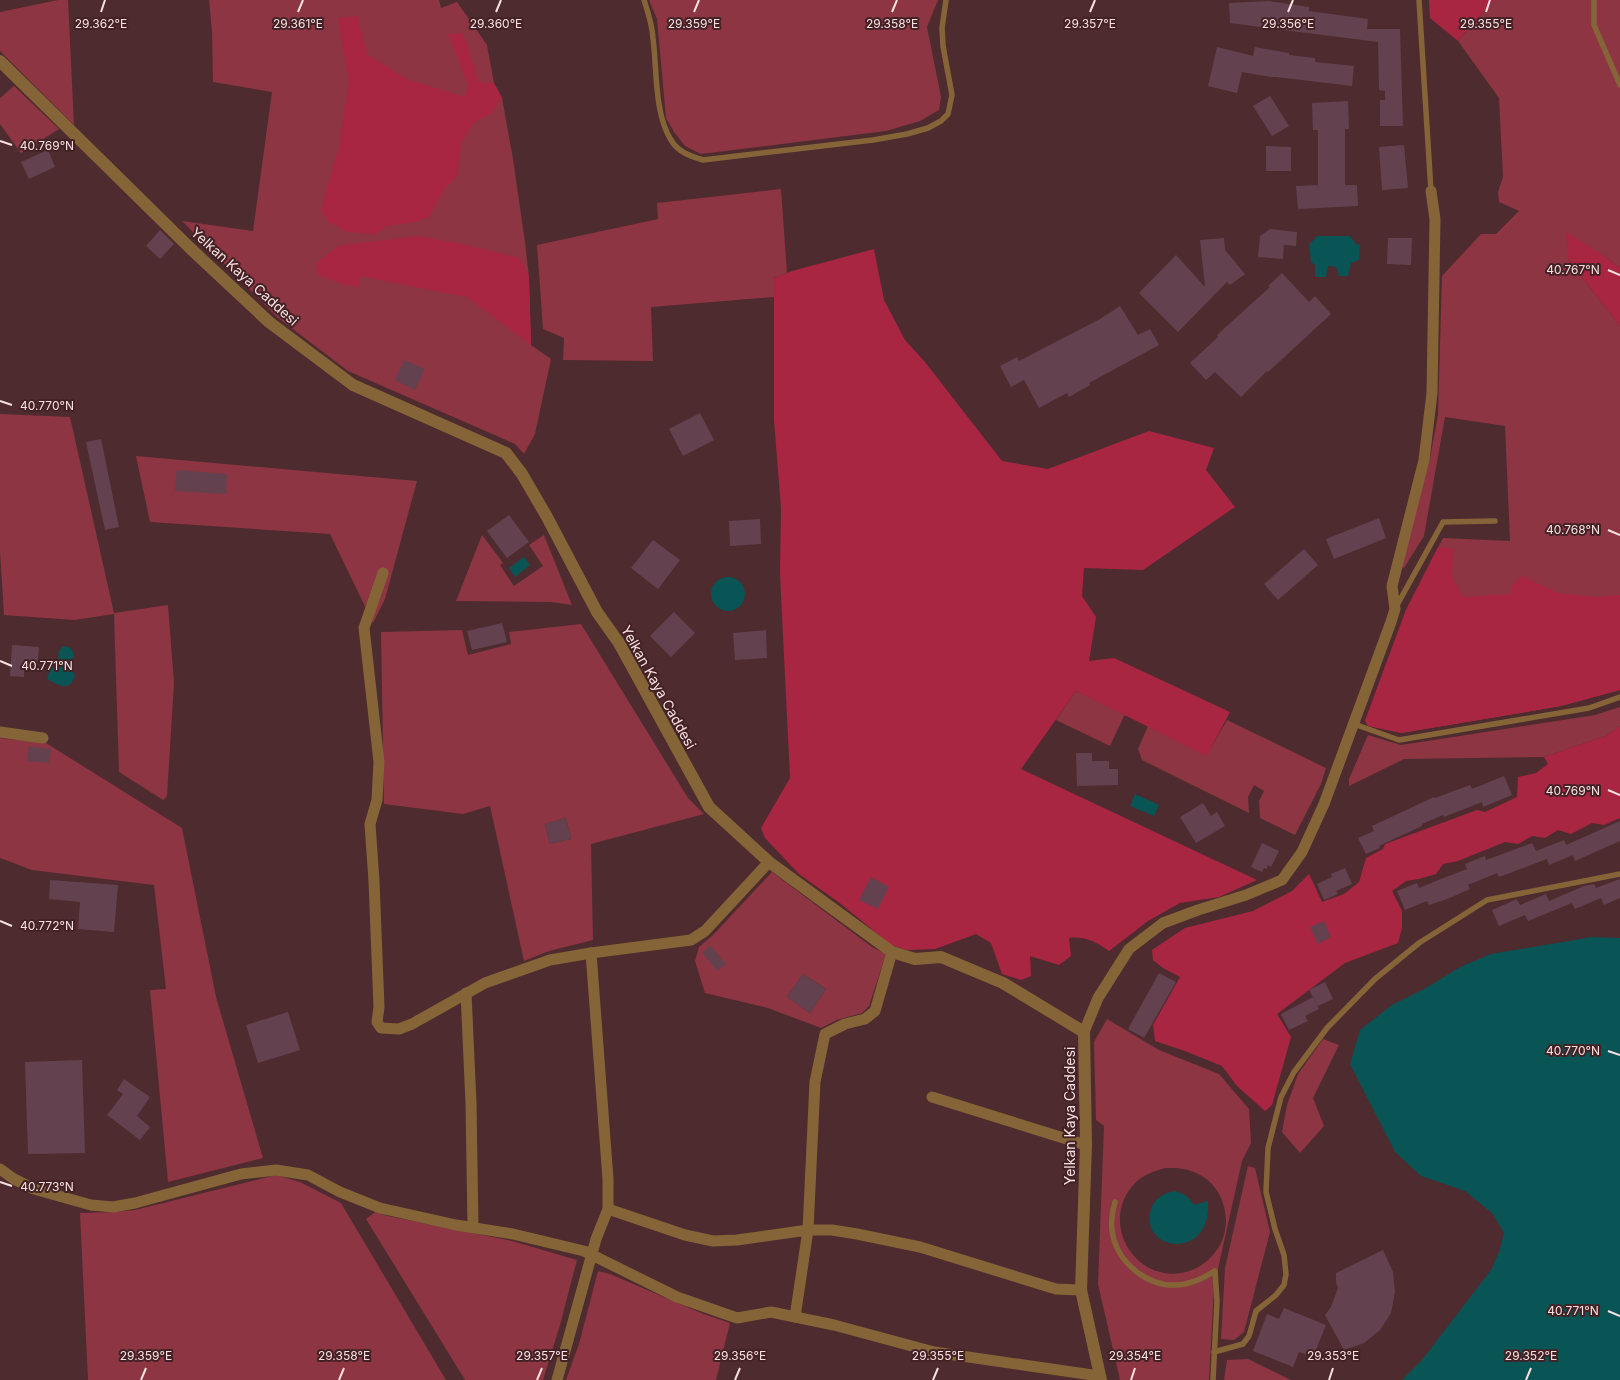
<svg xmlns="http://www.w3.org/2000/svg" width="1620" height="1380" font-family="Inter,sans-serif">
	<rect width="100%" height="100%" fill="#4e2b2f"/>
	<!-- green -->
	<g fill="#8d3542" fill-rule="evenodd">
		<polygon points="58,0 68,0 74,125 0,51 0,12"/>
		<polygon points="209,0 439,0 441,8 457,2 487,45 494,83 502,98 513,159 525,242 529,277 531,345 551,359 535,434 524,454 515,444 348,371 277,317 182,221 253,231 272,92 213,82 212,31"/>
		<polygon points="649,0 938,0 927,27 941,97 939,110 920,121 886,131 701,154 685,146 674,132 666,118 657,19"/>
		<polygon points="1494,0 1620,0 1620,268 1603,255 1568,259 1620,326 1620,690 1561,706 1401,733 1365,721 1406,610 1443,538 1510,541 1505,426 1445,417 1424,536 1404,568 1400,566 1430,458 1438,415 1442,276 1481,234 1496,234 1519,211 1499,202 1498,192 1503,177 1499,98 1458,41"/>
		<polygon points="14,86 59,129 21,153 0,124 0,98"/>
		<polygon points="781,189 787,273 774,278 774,297 651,307 653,361 563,360 564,338 543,329 537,245 658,219 657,203"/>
		<polygon points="0,414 70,417 114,613 168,605 174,683 167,796 163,800 119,772 114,614 75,620 4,615 0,551"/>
		<polygon points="136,456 417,481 385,599 373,623 330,534 150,522"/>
		<polygon points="482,535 503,563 500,565 514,586 543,566 529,545 544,535 572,605 551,602 456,601"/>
		<path d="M581,624l107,174 16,16 -113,30 2,96 -44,11 -25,10 -34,-155 -27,8 -79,-10 -3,-172 81,-2 6,25 43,-11 -2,-12zM566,818l5,21 -21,5 -5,-20z"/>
		<polygon points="1076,691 1125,714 1110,746 1056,720"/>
		<polygon points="1620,707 1620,726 1606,736 1544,757 1404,759 1349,786 1349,779 1368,735 1401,745 1595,715"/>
		<polygon points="1227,720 1326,768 1321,784 1295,835 1260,818 1259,801 1264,791 1254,785 1248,797 1249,813 1142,760 1138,749 1148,726 1207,755"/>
		<polygon points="0,738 46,743 182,828 216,997 263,1158 168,1182 150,990 166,989 154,885 32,870 0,858"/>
		<path d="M772,872l100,75 14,7 -17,52 -7,7 -25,7 -16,8 -53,-20 -63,-15 -10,-32 4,-14 14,-12zM803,974l23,15 -16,24 -23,-16z"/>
		<path d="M1107,1019l52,31 60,24 30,35 2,34 -9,18 -28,126 -5,93h-89l-22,-96 6,-158 -8,-6 -2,-78zM1165,1168c11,0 22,0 33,6 26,12 35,47 22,71 -7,12 -16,20 -28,25 -53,20 -96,-46 -57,-87 8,-8 19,-12 30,-15z"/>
		<polygon points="1323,1039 1339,1045 1313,1098 1324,1126 1300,1153 1282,1132 1287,1105 1298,1074"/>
		<polygon points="1248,1166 1255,1168 1270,1232 1244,1332 1234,1340 1221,1339 1225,1268"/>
		<polygon points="276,1175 300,1182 341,1203 446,1380 88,1380 80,1213 115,1212 135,1210"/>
		<polygon points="375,1212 388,1216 512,1241 577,1260 560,1325 543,1380 465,1380 366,1219"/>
		<polygon points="598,1271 610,1274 701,1313 730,1323 716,1380 566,1380 579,1344"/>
		<polygon points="1248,1359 1291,1380 1224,1380 1227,1360"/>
	</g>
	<!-- forest -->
	<g fill="#a92642">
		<polygon points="1429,0 1494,0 1458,41 1430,18"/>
		<polygon points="357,16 368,55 407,79 465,97 468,84 448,34 463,33 479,82 494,83 502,98 491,114 474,122 461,144 457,176 444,190 429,217 415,222 387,226 376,234 347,232 329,222 321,210 339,147 349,81 338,18"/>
		<polygon points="1566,232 1603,255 1620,268 1620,326 1568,259"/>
		<polygon points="418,236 457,243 520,258 529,277 531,345 467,297 360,276 359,287 343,284 318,275 316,264 338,246"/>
		<path d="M874,249l10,51 21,40 20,22 77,99 46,8 101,-38 65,17 -8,22 29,37 -92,63 -59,-2 -2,28 14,21 -7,44 25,-3 116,54 -23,44 -131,-65 -55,78 236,111 -38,17 -39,6 -32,18 -39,30c-13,-9 -24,-15 -40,-13l2,18 -12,9 -29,-9 1,20 -10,4 -19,-6 -11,-31 -15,-9 -41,15 -28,1 -16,-5 -50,-41 -42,-30 -34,-36 -4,-10 29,-50 -10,-204 1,-65 -7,-89v-142l18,-7z"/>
		<polygon points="1438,547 1453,549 1452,577 1463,597 1511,594 1513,584 1522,576 1558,593 1595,597 1620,595 1620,690 1561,706 1401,733 1368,726 1365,721 1406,610"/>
		<polygon points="1620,726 1620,818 1604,825 1592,823 1571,834 1558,830 1545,838 1532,836 1518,844 1505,842 1458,861 1443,864 1436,874 1419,879 1406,881 1392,891 1402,911 1402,928 1398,943 1345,963 1277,1014 1291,1037 1272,1105 1265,1111 1237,1086 1222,1066 1185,1051 1155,1041 1153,1025 1180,977 1163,968 1153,960 1152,950 1185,928 1253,911 1292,891 1309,874 1322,902 1344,894 1359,882 1366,858 1383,849 1385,844 1477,810 1485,812 1517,797 1518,777 1536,773 1548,764 1544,757 1606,736"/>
	</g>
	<!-- water -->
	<g fill="#095454">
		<polygon points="1317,236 1350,236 1356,244 1360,245 1359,260 1351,263 1348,276 1339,276 1336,267 1328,266 1326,277 1315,277 1315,265 1311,262 1309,245"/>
		<polygon points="524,557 530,565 515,577 509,568"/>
		<circle cx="728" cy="594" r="17"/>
		<path d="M63,646l6,1c8,7 4,10 1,18l5,11c-6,17 -17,9 -28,3l3,-9 8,-7 1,-12z"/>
		<polygon points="1135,794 1159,805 1154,816 1130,806"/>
		<polygon points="1592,937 1620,938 1620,1380 1402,1380 1422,1360 1491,1270 1499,1252 1504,1233 1493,1214 1465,1191 1421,1176 1395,1152 1350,1064 1360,1030 1392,1005 1426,988 1460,967 1491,954"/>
		<path d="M1174,1191c10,2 15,6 20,14l14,-4c0,9 0,18 -4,26 -16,31 -64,16 -53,-18 4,-11 13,-16 23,-18z"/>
	</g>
	<!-- building -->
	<g fill="#64414f">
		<polygon points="1269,1 1309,7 1309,11 1368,19 1367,29 1400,29 1403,126 1380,126 1380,100 1385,100 1385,91 1379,90 1378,42 1230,23 1229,3"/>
		<polygon points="1217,47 1253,56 1255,47 1289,53 1289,55 1315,58 1315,62 1354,66 1352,86 1276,77 1271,77 1242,72 1237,93 1208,86"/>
		<polygon points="1270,96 1289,126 1272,136 1253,106"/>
		<polygon points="1348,101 1349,129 1345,129 1345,185 1357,185 1358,206 1298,209 1296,186 1318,185 1318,130 1313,130 1312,103"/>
		<polygon points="1404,145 1408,188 1382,190 1379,147"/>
		<polygon points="1266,146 1291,147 1291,171 1266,171"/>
		<polygon points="48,150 55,167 29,179 21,162"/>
		<polygon points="1270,229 1297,232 1296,246 1284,245 1283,259 1258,257 1260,236"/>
		<polygon points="160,230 174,244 160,259 146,246"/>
		<polygon points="1224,238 1225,250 1245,274 1230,285 1227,282 1178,332 1139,293 1176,255 1205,287 1200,240"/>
		<polygon points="1388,238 1412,238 1411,265 1387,264"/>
		<polygon points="1282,273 1309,302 1315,296 1331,314 1268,372 1267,371 1241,397 1215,372 1206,380 1190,363 1218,337 1217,335 1270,287 1268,286"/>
		<polygon points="1120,306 1138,335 1150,329 1159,345 1089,383 1090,385 1069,397 1067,393 1039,408 1024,380 1011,387 1000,366 1017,357 1019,361 1100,319"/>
		<polygon points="404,360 425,369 415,390 395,380"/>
		<polygon points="700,413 714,440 683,456 669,429"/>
		<polygon points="101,439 119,527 105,530 86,442"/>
		<polygon points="177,470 227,474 226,494 175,491"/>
		<polygon points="509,515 529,542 507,558 487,531"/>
		<polygon points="1379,518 1386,538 1334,559 1326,539"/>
		<polygon points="760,519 761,544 730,546 729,521"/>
		<polygon points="653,540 680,560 658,589 631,568"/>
		<polygon points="1304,549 1318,565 1278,600 1264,584"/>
		<polygon points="674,612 695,633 671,657 650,636"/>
		<polygon points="502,623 507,642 472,650 467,631"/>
		<polygon points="766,630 767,658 735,660 733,633"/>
		<polygon points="12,645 39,647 37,670 24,669 24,677 10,676"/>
		<polygon points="29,746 51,749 49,763 27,761"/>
		<polygon points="1076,753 1092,753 1092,761 1109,761 1109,769 1118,769 1118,785 1077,786"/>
		<polygon points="1504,776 1512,795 1483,807 1482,802 1444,817 1443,815 1422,824 1422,826 1379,846 1380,848 1366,854 1358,838 1374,831 1372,826 1434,797 1435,798 1470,785 1472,789"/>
		<polygon points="1203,803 1211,816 1217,812 1225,826 1196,843 1180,817"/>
		<polygon points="566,818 571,839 550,844 545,824"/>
		<polygon points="1620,821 1620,841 1575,861 1573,855 1549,865 1547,859 1499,877 1497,873 1468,885 1470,889 1450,898 1429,905 1427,901 1405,910 1397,891 1417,883 1419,888 1441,879 1467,869 1465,864 1485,856 1486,860 1532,843 1536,851 1564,840 1566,845"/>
		<polygon points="1262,843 1279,851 1271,867 1268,865 1267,869 1264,868 1262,872 1251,867"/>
		<polygon points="1345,868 1352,884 1336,891 1338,894 1324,900 1317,884 1332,877 1331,874"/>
		<polygon points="871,877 889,887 878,909 859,900"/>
		<polygon points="1620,879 1620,898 1604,905 1601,898 1575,909 1572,903 1528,921 1525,915 1499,926 1492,910 1517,899 1520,905 1546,894 1549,901 1584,886 1594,884 1596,888"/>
		<polygon points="50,880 118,885 114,932 78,929 80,902 49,899"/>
		<polygon points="1324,921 1331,937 1318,944 1310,927"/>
		<polygon points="710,945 726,964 718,971 702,953"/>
		<polygon points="1159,973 1176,982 1144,1038 1128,1029"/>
		<polygon points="803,974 826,989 810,1013 787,997"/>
		<polygon points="1325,982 1333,999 1318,1006 1309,990"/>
		<polygon points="1313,997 1319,1009 1305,1016 1308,1021 1289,1030 1281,1014"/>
		<polygon points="288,1012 300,1050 258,1063 246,1025"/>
		<polygon points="82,1060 85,1153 28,1154 25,1062"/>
		<polygon points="124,1079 150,1097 137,1116 150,1127 140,1140 107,1115 123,1094 117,1090"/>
		<polygon points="1383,1250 1393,1272 1395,1292 1391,1313 1380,1330 1364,1343 1344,1350 1325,1315 1331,1307 1338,1288 1336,1282 1336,1273"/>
		<polygon points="1284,1308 1326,1325 1313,1357 1299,1352 1293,1367 1253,1351 1267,1314 1279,1319"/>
	</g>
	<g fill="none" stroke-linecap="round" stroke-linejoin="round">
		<!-- service -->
		<g stroke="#856537" stroke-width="5.5">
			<path d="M644,0c4,12 8,25 9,38 4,30 1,75 18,102 7,12 19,16 32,20l170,-20 34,-6 21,-6 13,-7 7,-7 4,-19 -9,-49 -1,-18 4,-28"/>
			<polyline points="1419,0 1431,191"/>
			<polyline points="1594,0 1594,25 1620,85"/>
			<polyline points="1396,607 1443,522 1495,521"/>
			<polyline points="1354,724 1399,740 1589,708 1620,697"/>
			<path d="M1115,1202c-3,11 -5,22 -2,34 6,27 34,50 62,49 15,0 28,-7 40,-14l2,30 -4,79"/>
			<polyline points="1214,1352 1243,1344 1249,1336 1256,1311 1276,1295 1284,1285 1286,1274 1284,1255 1275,1229 1266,1192 1268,1148 1281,1097 1294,1072 1327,1028 1375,979 1419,943 1487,900 1620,874"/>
		</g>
		<!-- minor -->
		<g stroke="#856537" stroke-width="11">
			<polyline points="383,573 364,628 379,762 377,800 370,824 374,881 379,1007 377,1022 381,1028 399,1029 412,1024 485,983 550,960 591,953"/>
			<polyline points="0,732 43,738"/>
			<polyline points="466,993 471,1103 473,1227"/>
			<polyline points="1084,1032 1098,998 1129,949 1163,923 1198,910 1246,895 1282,880 1302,852 1324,804 1391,622 1395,609 1392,586 1424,460 1432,393 1435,219 1431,191"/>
			<polyline points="932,1097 1086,1145"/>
			<polyline points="0,1169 14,1179 34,1189 91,1205 113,1207 135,1203 241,1174 276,1170 308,1175 340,1192 380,1208 456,1225 513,1234 584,1251 677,1297 737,1318 771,1312 834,1325 934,1352 1099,1376"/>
			<polyline points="608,1209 685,1235 713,1241 737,1240 808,1230 832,1230 857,1234 920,1247 1056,1289 1081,1290"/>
			<polyline points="795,1317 808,1230 815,1082 825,1034 845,1024 865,1019 875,1011 892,952"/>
			<polyline points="557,1380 596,1239 608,1209 608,1179 591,953 691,940 705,931 769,862"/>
		</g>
		<!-- tertiary -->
		<polyline stroke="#856537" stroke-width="12" points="0,61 191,249 269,322 353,385 506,453 522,474 547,517 597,612 619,643 709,807 769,862 892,952 915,959 941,957 1003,983 1084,1032 1086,1145 1081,1290 1101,1380"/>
	</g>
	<!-- ticks -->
	<path fill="none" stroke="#f8e1e2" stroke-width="2" d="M101,12l4,-12M298,12l5,-12M496,12l5,-12M694,12l5,-12M892,12l5,-12M1090,12l5,-12M1288,12l5,-12M1486,12l4,-12M0,141l12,4M1608,270l12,5M0,401l12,4M1608,530l12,5M0,661l12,5M1608,790l12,5M0,921l12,5M1608,1051l12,4M0,1182l12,4M1608,1311l12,5M141,1380l5,-12M339,1380l5,-12M537,1380l5,-12M735,1380l5,-12M933,1380l5,-12M1131,1380l4,-12M1329,1380l4,-12M1526,1380l5,-12"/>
	<g text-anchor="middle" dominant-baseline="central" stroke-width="4" stroke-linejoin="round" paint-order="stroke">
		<!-- street labels -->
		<g font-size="14" fill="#f8e1e2" stroke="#432125">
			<text transform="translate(245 276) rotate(42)">Yelkan Kaya Caddesi</text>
			<text transform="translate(659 687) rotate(61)">Yelkan Kaya Caddesi</text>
			<text transform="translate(1069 1116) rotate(-90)">Yelkan Kaya Caddesi</text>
		</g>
	</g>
	<g font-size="12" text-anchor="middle" fill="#f8e1e2" stroke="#432125" stroke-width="4" stroke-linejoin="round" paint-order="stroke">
		<text x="496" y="28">29.360°E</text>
		<text x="1288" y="28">29.356°E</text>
		<text x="101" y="28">29.362°E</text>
		<text x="298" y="28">29.361°E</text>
		<text x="694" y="28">29.359°E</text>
		<text x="892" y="28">29.358°E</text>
		<text x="1090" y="28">29.357°E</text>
		<text x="1486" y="28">29.355°E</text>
		<text x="47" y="150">40.769°N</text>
		<text x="1573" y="274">40.767°N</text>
		<text x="47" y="410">40.770°N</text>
		<text x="1573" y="534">40.768°N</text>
		<text x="47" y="670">40.771°N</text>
		<text x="1573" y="795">40.769°N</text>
		<text x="47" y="930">40.772°N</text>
		<text x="1573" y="1055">40.770°N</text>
		<text x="47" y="1191">40.773°N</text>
		<text x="1573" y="1315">40.771°N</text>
		<text x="146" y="1360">29.359°E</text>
		<text x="344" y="1360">29.358°E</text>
		<text x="542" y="1360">29.357°E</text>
		<text x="740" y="1360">29.356°E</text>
		<text x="938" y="1360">29.355°E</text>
		<text x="1135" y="1360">29.354°E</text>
		<text x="1333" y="1360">29.353°E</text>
		<text x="1531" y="1360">29.352°E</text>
	</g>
</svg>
